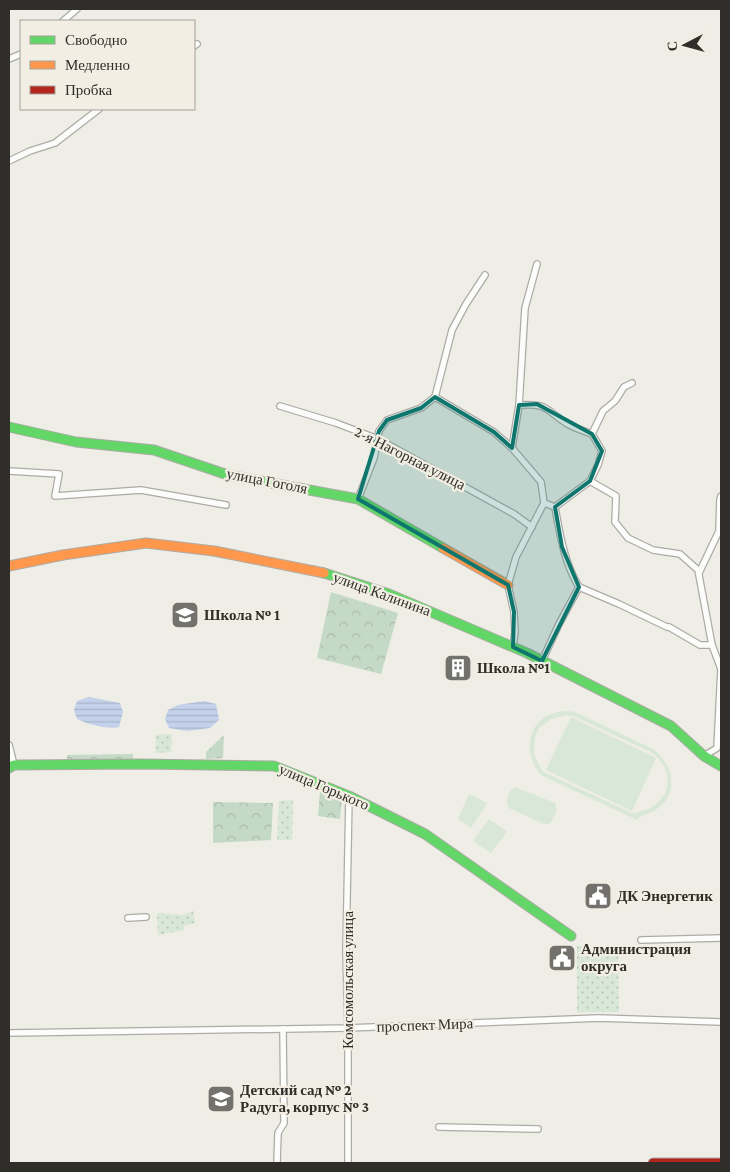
<svg xmlns="http://www.w3.org/2000/svg" width="730" height="1172" font-family="'Crimson Pro',serif">
	<defs>
		<pattern id="green-dots" width="8" height="8" patternUnits="userSpaceOnUse" patternTransform="scale(1.25)"><rect width="8" height="8" fill="#d9e7d8"/><path d="M2 2h.1M6 6h.1" fill="none" stroke="#bbc6ba" stroke-width="1.8" stroke-linecap="round"/></pattern>
		<pattern id="forest-crowns" width="20" height="18" patternUnits="userSpaceOnUse" patternTransform="scale(1.25)"><rect width="20" height="18" fill="#c5dac6"/><path d="M2 6a3 3 0 1 1 6 0M12 15a3 3 0 1 1 6 0" fill="none" stroke="#aba"/></pattern>
		<pattern id="water-rules" width="6" height="5" patternUnits="userSpaceOnUse" patternTransform="scale(1.25)"><rect width="6" height="5" fill="#c3d1ea"/><path d="M0 2.5h6" fill="none" stroke="#a8b4c9"/></pattern>
	</defs>
	<rect width="100%" height="100%" fill="#eeede6"/>
	<!-- green -->
	<g fill="url(#green-dots)">
		<polygon points="172,734 171,752 155,753 156,735"/>
		<polygon points="293,800 292,840 277,840 279,801"/>
		<polygon points="193,911 195,923 184,926 184,930 158,935 157,913 182,915"/>
		<polygon points="577,946 618,946 619,1012 577,1012"/>
	</g>
	<!-- forest -->
	<g fill="url(#forest-crowns)">
		<polygon points="331,592 398,613 381,674 317,658"/>
		<polygon points="224,735 223,758 206,759 206,752"/>
		<polygon points="133,754 133,761 67,763 67,755"/>
		<polygon points="320,792 342,800 340,819 318,816"/>
		<polygon points="213,802 273,803 271,840 213,843"/>
	</g>
	<!-- pitch -->
	<g fill="#d9e7d8" fill-rule="evenodd">
		<path d="M567,711l8,1 78,37c20,15 27,44 4,60 -6,5 -16,5 -20,11l-96,-45c-22,-26 -11,-63 26,-64zM566,715l7,1 78,36c30,22 17,58 -19,61l-89,-41 -3,-5 -6,-12 1,-18 4,-9 12,-9z"/>
		<polygon points="571,717 656,758 632,811 546,770"/>
		<path d="M515,787l40,16 2,7 -6,12 -3,2h-4l-35,-16c-5,-7 0,-17 6,-21z"/>
		<polygon points="469,794 487,803 471,828 458,819"/>
		<polygon points="489,819 507,832 491,853 473,841"/>
	</g>
	<!-- water -->
	<g fill="url(#water-rules)">
		<path d="M89,697l31,6 3,9 -4,15c-14,2 -29,-2 -42,-8l-3,-9 3,-9z"/>
		<polygon points="204,701 216,704 219,720 210,728 187,731 169,728 165,719 168,710 178,705"/>
	</g>
	<g fill="none" stroke-linecap="round" stroke-linejoin="round">
		<defs>
			<g id="street">
				<polyline points="63,21 77,9"/>
				<polyline points="194,46 197,44"/>
				<polyline points="9,59 21,54"/>
				<polyline points="9,161 30,151 55,143 99,109"/>
				<path d="M435,397l59,35 18,16 29,34 3,21 11,4c5,28 9,55 24,80"/>
				<path d="M519,405c28,-2 26,4 47,18 8,5 18,8 26,11"/>
				<polyline points="280,406 336,423 378,439 514,514 532,527"/>
				<polyline points="512,448 519,405 525,308 537,264"/>
				<polyline points="9,471 59,474 55,496 141,490 226,505"/>
				<polyline points="590,481 616,496 615,522 628,538 653,550 680,554 698,570 712,645 721,669 717,748 704,756"/>
				<polyline points="358,499 374,458 379,431 387,420 421,408 435,397 452,330 466,304 485,275"/>
				<polyline points="555,507 590,481 598,465 602,451 592,434 603,411 615,401 624,387 632,383"/>
				<polyline points="699,573 719,531 720,499 721,496"/>
				<polyline points="579,587 619,604 667,627"/>
				<polyline points="669,627 700,645 712,645"/>
				<polyline points="513,647 515,632 514,612 508,585 516,557 544,503"/>
				<polyline points="542,661 559,624 579,587"/>
				<polyline points="9,745 14,765"/>
				<polyline points="128,918 146,917"/>
				<polyline points="641,940 721,938"/>
				<polyline points="9,1033 348,1028 599,1018 721,1022"/>
				<polyline points="439,1127 538,1129"/>
				<polyline points="277,1163 278,1133 284,1123 283,1029"/>
				<polyline points="348,1163 348,1028 346,952 349,796"/>
			</g>
			<g id="fast">
				<polyline points="9,427 76,442 154,450 228,475 358,499 443,548"/>
				<polyline points="324,573 389,594 527,653 671,726 704,756 721,766"/>
				<polyline points="9,768 14,765 143,764 274,766 349,796 425,834 571,936"/>
			</g>
			<g id="slow">
				<polyline points="443,548 508,585"/>
				<polyline points="9,566 63,555 146,543 214,551 324,573"/>
			</g>
			<polyline id="jam" points="653,1163 721,1163"/>
		</defs>
		<!-- street casing -->
		<use href="#street" stroke="#adaba6" stroke-width="8"/>
		<!-- fast casing -->
		<use href="#fast" stroke="#adaba6" stroke-width="11"/>
		<!-- slow casing -->
		<use href="#slow" stroke="#adaba6" stroke-width="11"/>
		<!-- jam casing -->
		<use href="#jam" stroke="#adaba6" stroke-width="11"/>
		<!-- street -->
		<use href="#street" stroke="#fcfcfb" stroke-width="5.5"/>
		<!-- fast -->
		<use href="#fast" stroke="#63d668" stroke-width="9"/>
		<!-- slow -->
		<use href="#slow" stroke="#ff974d" stroke-width="9"/>
		<!-- jam -->
		<use href="#jam" stroke="#b3261e" stroke-width="9"/>
	</g>
	<!-- marked area -->
	<path fill="#0f766e" fill-opacity="0.2" stroke="#0f766e" stroke-width="4" stroke-linejoin="round" d="M435,397l59,35 18,16 7,-43 18,-1 55,30 10,17 -12,30 -35,26 7,40 17,40 -37,74 -29,-14 1,-35 -6,-27 -150,-86 21,-68 8,-11 34,-12z"/>
	<!-- icons -->
	<defs>
		<symbol id="school-square" viewBox="-11 -11 22 22"><rect x="-9" y="-9" width="18" height="18" rx="4" fill="#72716c" stroke="#f2eee3"/><path d="M0-5L7-2L0 1L-7-2ZM-4 1L0 2.5L4 1V4Q0 6-4 4Z" fill="#fff"/></symbol>
		<symbol id="building-square" viewBox="-11 -11 22 22"><rect x="-9" y="-9" width="18" height="18" rx="4" fill="#72716c" stroke="#f2eee3"/><path d="M-4-6H4V6H1V3H-1V6H-4ZM-2.5-4.3h1.7v1.8h-1.7ZM.8-4.3h1.7v1.8H.8ZM-2.5-1h1.7V.8h-1.7ZM.8-1h1.7V.8H.8Z" fill="#fff"/></symbol>
		<symbol id="civic-square" viewBox="-11 -11 22 22"><rect x="-9" y="-9" width="18" height="18" rx="4" fill="#72716c" stroke="#f2eee3"/><path d="M-.6-6.5H3V-4.5H.6V-3L4-1V1h2V6H-6V1h2V-1L-.6-3ZM-1.2 2.5V6h2.4V2.5Z" fill="#fff"/></symbol>
	</defs>
	<g fill-rule="evenodd">
		<use href="#school-square" x="169" y="599" width="32" height="32"/>
		<use href="#building-square" x="442" y="652" width="32" height="32"/>
		<use href="#civic-square" x="582" y="880" width="32" height="32"/>
		<use href="#civic-square" x="546" y="942" width="32" height="32"/>
		<use href="#school-square" x="205" y="1083" width="32" height="32"/>
	</g>
	<g text-anchor="middle" dominant-baseline="central" stroke-width="4.5" stroke-linejoin="round" paint-order="stroke">
		<!-- street labels -->
		<g font-size="15" fill="#302e2a" stroke="#f2eee3">
			<text transform="translate(410 458) rotate(27)">2-я Нагорная улица</text>
			<text transform="translate(267 481) rotate(11)">улица Гоголя</text>
			<text transform="translate(382 594) rotate(20)">улица Калинина</text>
			<text transform="translate(324 787) rotate(23)">улица Горького</text>
			<text transform="translate(348 980) rotate(-90)">Комсомольская улица</text>
			<text transform="translate(425 1025) rotate(-2)">проспект Мира</text>
		</g>
		<!-- poi labels -->
		<g font-size="15" font-weight="bold" fill="#302e2a" stroke="#f2eee3" text-anchor="start">
			<text x="204" y="615">Школа № 1</text>
			<text x="477" y="668">Школа №1</text>
			<text x="617" y="896">ДК Энергетик</text>
			<text x="581" y="949">Администрация<tspan x="581" dy="17">округа</tspan></text>
			<text x="240" y="1090">Детский сад № 2<tspan x="240" dy="17">Радуга, корпус № 3</tspan></text>
		</g>
	</g>
	<!-- border -->
	<rect width="730" height="1172" fill="none" stroke="#302e2a" stroke-width="20"/>
	<!-- legend -->
	<rect x="20" y="20" width="175" height="90" fill="#f2eee3" stroke="#a4a199"/>
	<rect x="30" y="36" width="25" height="8" fill="#63d668" stroke="#a4a199"/>
	<text x="65" y="45" font-size="15" fill="#302e2a">Свободно</text>
	<rect x="30" y="61" width="25" height="8" fill="#ff974d" stroke="#a4a199"/>
	<text x="65" y="70" font-size="15" fill="#302e2a">Медленно</text>
	<rect x="30" y="86" width="25" height="8" fill="#b3261e" stroke="#a4a199"/>
	<text x="65" y="95" font-size="15" fill="#302e2a">Пробка</text>
	<!-- north arrow -->
	<g transform="translate(685 45) rotate(264)" stroke="#f2eee3" stroke-width="4" paint-order="stroke">
	<path d="M0-4L9 19L0 12L-9 19Z" fill="#302e2a"/>
	<text y="-8" font-size="14" font-weight="bold" text-anchor="middle" fill="#302e2a">С</text>
	</g>
</svg>
